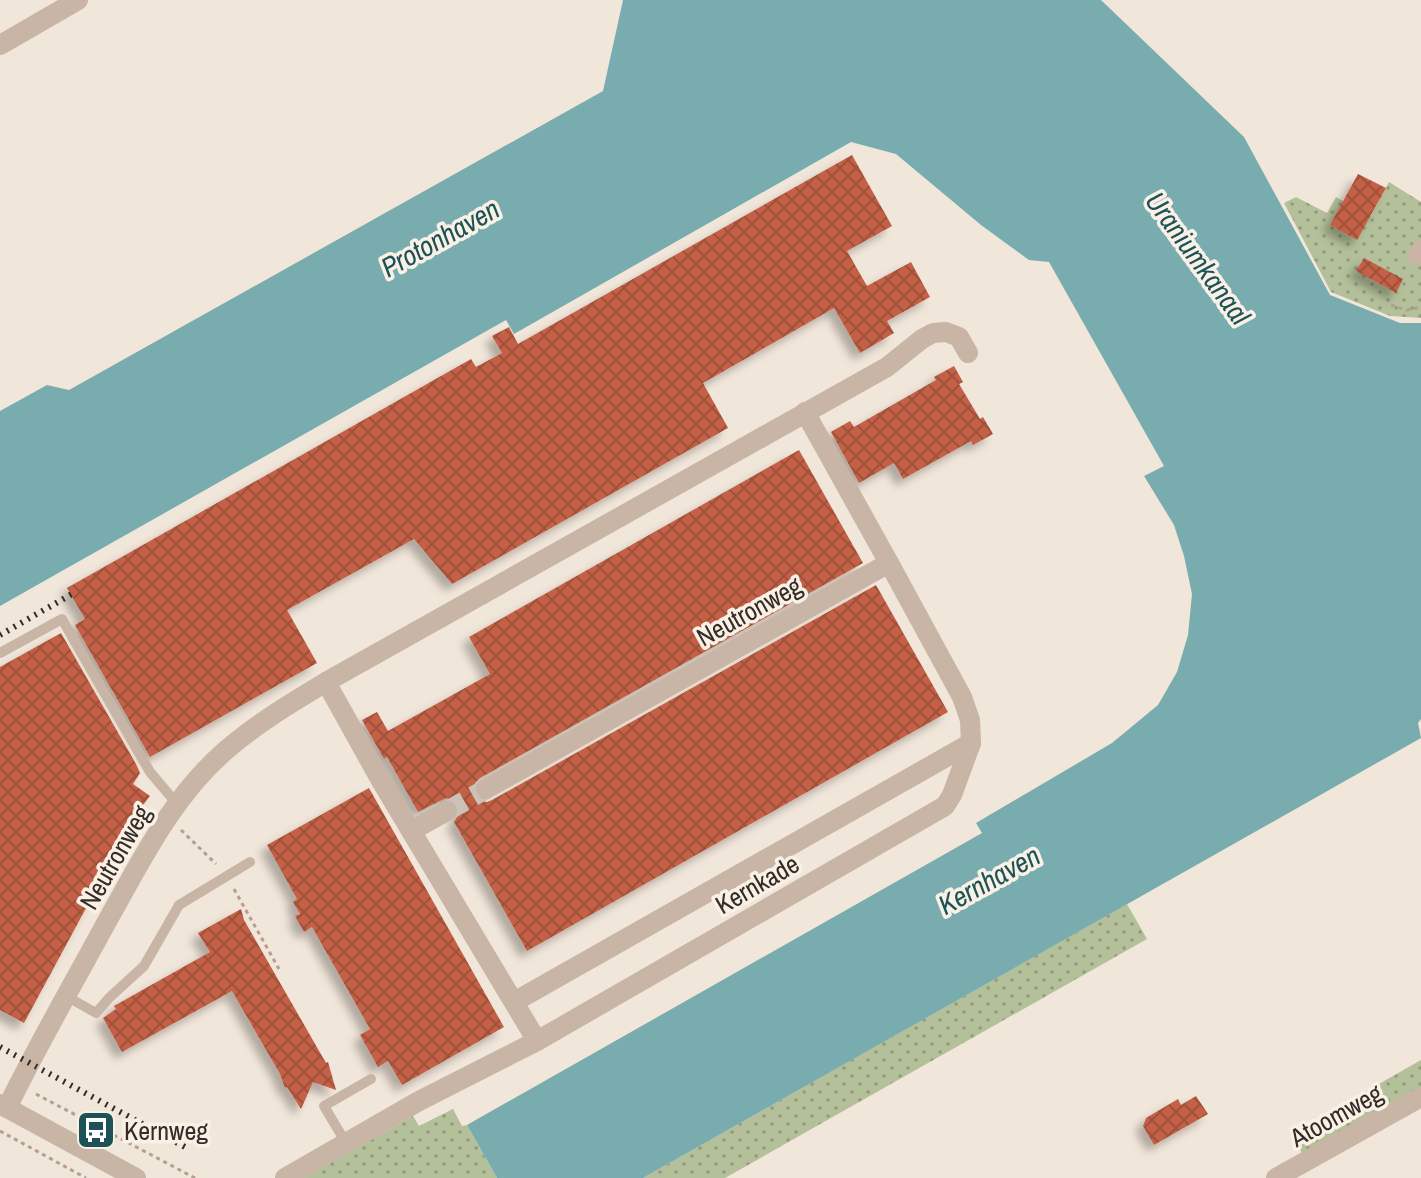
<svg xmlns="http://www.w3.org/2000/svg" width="1421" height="1178" font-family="'Archivo Narrow',sans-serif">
	<defs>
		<pattern id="grass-dots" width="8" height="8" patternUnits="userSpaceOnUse" patternTransform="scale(2)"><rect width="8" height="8" fill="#b4c09a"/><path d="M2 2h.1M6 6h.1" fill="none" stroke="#939c7e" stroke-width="1.8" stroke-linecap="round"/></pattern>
		<pattern id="building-cross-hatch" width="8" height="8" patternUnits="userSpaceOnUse" patternTransform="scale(2)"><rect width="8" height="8" fill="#c46145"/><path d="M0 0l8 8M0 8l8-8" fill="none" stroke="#a0503a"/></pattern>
		<filter id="shadow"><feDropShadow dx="-7" dy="7" stdDeviation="4" flood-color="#0004"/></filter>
	</defs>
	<rect width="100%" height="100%" fill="#f1e6da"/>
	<!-- grass -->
	<g fill="url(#grass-dots)">
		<polygon points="1389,182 1421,202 1421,318 1390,316 1331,292 1284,203 1296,197 1327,213 1336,197 1371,216"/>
		<polygon points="1127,904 1147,939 725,1178 643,1178"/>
		<polygon points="1421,1060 1421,1087 1302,1153 1291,1134"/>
		<polygon points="453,1109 462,1126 467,1125 497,1178 304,1178 413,1116 419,1126"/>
	</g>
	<!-- water -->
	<polygon fill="#79acae" points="623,0 1101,0 1244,137 1330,295 1400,323 1421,323 1421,719 1418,723 1421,738 643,1178 497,1178 467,1125 982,833 976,823 1112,743 1158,705 1177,672 1188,635 1192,594 1184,556 1174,525 1144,476 1164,466 1049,262 1029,260 981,225 896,154 851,142 514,334 506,320 0,606 0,411 47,385 69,390 603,91"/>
	<!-- building -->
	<g fill="url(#building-cross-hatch)" filter="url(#shadow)">
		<polygon points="852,155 892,226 847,251 867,286 911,262 930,297 887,321 894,333 860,353 834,308 703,383 728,428 452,584 414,539 287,610 317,663 150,757 75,625 85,619 67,588 471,359 476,367 502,353 492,336 509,327 518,344"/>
		<polygon points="1358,174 1386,188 1357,240 1330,225"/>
		<polygon points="1364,258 1403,279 1396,293 1356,271"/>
		<polygon points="954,366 963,382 959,384 980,419 983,417 993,434 973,445 971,441 903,479 894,463 859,483 831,432 850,421 854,427 936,380 934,377"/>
		<polygon points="799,450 863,563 480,778 475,783 474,795 480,800 487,802 492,800 876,585 948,712 527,951 454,822 460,812 458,804 453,800 446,798 418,812 387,757 384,759 362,720 377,712 388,731 490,674 469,637"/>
		<polygon points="61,633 136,764 140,773 133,784 150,796 143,805 145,807 126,834 24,1023 0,1010 0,667"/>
		<polygon points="369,788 504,1027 402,1085 388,1061 378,1067 360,1035 370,1029 312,927 304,932 295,916 300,914 293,902 297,899 267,845"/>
		<polygon points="241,909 244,920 326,1063 328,1062 336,1090 313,1082 301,1109 287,1087 285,1088 280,1074 232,991 122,1052 103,1018 116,1009 114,1006 210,952 198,933"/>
		<polygon points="1196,1096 1208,1114 1154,1145 1143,1126 1146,1118 1178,1099 1181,1105"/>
	</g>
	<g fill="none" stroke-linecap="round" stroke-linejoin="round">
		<!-- minor-tunnel -->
		<polyline stroke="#cbc1b6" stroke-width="20" stroke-dasharray="20 10" stroke-linecap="butt" points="447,811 486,789"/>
		<!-- path -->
		<g stroke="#b59f90" stroke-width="3" stroke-dasharray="4 4" stroke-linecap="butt">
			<polyline points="1391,305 1407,310 1421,307"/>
			<polyline points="181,830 216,864"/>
			<polyline points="234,889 279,969"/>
			<polyline points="36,1094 195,1178"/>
			<polyline points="0,1131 86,1178"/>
		</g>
		<!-- service -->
		<g stroke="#c9b5a6" stroke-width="10">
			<polyline points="0,653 62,619 150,772 177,804"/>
			<polyline points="66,996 96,1013 109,998 144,966 179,905 250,862"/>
			<polyline points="346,1143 324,1106 371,1079"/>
		</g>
		<!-- minor -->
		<g stroke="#c9b5a6" stroke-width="20">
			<polyline points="0,45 78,0"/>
			<polyline points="1417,256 1421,250"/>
			<polyline points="326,682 380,779 537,1041"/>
			<polyline points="486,789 889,563 805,412"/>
			<polyline points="411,831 447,811"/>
			<polyline points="514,1002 971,743 970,720 962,697 889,563"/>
			<path d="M7,1108c30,-62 65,-122 98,-183 35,-62 66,-127 120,-174 31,-27 66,-48 101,-69l561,-315 35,-28 11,-6 13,-1 13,5 9,16"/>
			<polyline points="285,1178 419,1101 537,1041 945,806 952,795 971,743"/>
			<polyline points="1276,1178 1421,1097"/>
		</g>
		<!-- tertiary -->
		<polyline stroke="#c9b5a6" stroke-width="20" points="0,1104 136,1178"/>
		<!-- rail -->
		<g stroke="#352b27" stroke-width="6" stroke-dasharray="2 6" stroke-linecap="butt">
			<polyline points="0,635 72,594"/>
			<polyline points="0,1047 185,1147"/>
		</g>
	</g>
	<!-- icons -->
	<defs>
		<symbol id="bus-square" viewBox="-11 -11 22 22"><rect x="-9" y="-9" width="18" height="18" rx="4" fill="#1d5356" stroke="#f9f0e6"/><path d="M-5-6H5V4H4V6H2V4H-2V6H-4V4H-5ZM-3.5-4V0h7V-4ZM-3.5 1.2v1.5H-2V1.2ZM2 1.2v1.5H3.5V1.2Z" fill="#fff"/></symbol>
	</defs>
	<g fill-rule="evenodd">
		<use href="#bus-square" x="74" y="1108" width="44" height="44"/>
	</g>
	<g text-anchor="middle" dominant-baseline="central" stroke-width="7" stroke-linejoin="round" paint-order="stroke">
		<!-- street labels -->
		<g font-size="26" fill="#352b27" stroke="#f9f0e6">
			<text transform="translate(749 611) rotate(-29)">Neutronweg</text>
			<text transform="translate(115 857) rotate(-60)">Neutronweg</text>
			<text transform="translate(757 884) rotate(-30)">Kernkade</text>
			<text transform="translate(1336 1115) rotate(-29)">Atoomweg</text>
		</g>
		<!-- poi labels -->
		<g font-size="26" fill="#352b27" stroke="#f9f0e6" text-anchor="start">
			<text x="124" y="1130">Kernweg</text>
		</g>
		<!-- water labels -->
		<g font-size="28" font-style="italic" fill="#1d5356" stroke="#f9f0e6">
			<text transform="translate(440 238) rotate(-29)">Protonhaven</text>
			<text transform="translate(1198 258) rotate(54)">Uraniumkanaal</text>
			<text transform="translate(989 880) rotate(-29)">Kernhaven</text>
		</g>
	</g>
</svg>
